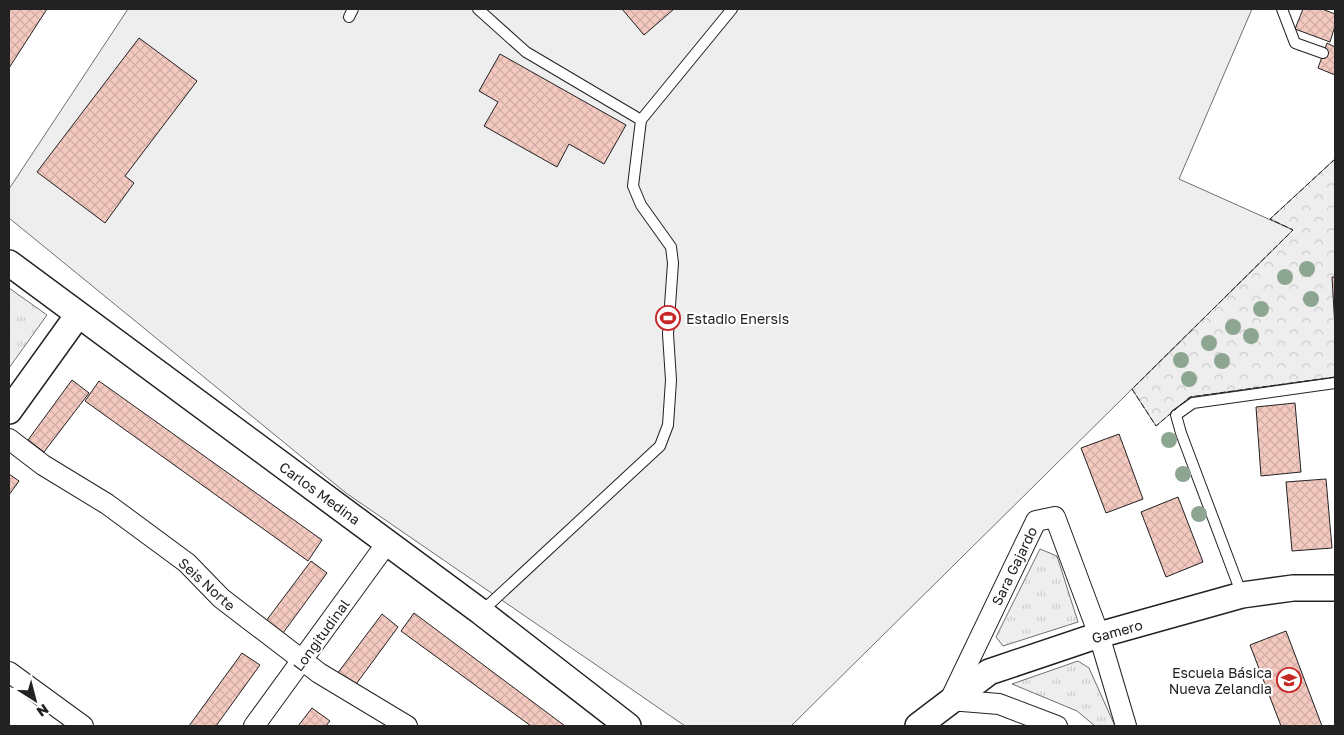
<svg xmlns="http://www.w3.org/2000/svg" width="1344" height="735" font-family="'Golos Text',sans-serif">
	<defs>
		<pattern id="grass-tufts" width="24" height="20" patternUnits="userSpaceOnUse" patternTransform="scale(1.25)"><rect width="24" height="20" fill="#eee"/><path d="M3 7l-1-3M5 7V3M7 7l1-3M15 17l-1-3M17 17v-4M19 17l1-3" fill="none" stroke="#ccc"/></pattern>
		<pattern id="park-crowns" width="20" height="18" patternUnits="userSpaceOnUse" patternTransform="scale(1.25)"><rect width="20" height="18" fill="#eee"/><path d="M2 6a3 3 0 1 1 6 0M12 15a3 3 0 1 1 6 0" fill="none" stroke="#ccc"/></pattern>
		<pattern id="building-cross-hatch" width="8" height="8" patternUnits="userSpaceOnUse" patternTransform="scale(1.25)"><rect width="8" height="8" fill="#f3c9c0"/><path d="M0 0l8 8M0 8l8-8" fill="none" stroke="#d0aca5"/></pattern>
	</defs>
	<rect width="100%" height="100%" fill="#fff"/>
	<!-- grass -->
	<g fill="url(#grass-tufts)" stroke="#6f6f6f">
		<polygon points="9,288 47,315 9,368"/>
		<polygon points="1040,549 1057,556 1078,622 1003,646 996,637"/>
		<polygon points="1078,661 1089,668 1115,726 1095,726 1077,711 1012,684"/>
	</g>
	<!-- park -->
	<polygon fill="url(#park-crowns)" stroke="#6f6f6f" points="1335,159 1335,377 1190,397 1156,426 1132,389 1293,230 1270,219"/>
	<!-- pitch -->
	<polygon fill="#eee" stroke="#6f6f6f" points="128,9 1252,9 1179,179 1293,230 791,726 685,726 346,493 9,218 9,189"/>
	<!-- building -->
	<g fill="url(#building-cross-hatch)" stroke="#222">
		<polygon points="9,9 47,9 9,68"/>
		<polygon points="622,9 674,9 644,35"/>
		<polygon points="1303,9 1322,9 1335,14 1335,26 1330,42 1295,29"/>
		<polygon points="139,38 197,81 125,176 134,183 105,223 37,172"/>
		<polygon points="1327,43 1335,47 1335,75 1318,68"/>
		<polygon points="500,54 626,125 604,164 569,144 557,167 484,126 498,102 479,91"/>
		<polygon points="1332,277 1335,277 1335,328"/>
		<polygon points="72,380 89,393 44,452 28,440"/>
		<polygon points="99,381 322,540 308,561 85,401"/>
		<polygon points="1295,403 1301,472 1261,476 1256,407"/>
		<polygon points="1119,434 1143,499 1106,513 1081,448"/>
		<polygon points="9,474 19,481 9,495"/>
		<polygon points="1326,479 1332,548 1292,551 1286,482"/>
		<polygon points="1178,497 1203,562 1166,577 1141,512"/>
		<polygon points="311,561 327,573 283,633 266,621"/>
		<polygon points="414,613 565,726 531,726 401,631"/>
		<polygon points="382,614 398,627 354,687 337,674"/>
		<polygon points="1286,631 1322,726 1281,726 1250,645"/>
		<polygon points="242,653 260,665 216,726 189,726"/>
		<polygon points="312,708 330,721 326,726 298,726"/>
	</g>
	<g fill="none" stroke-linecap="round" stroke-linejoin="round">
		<defs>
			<g id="service">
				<polyline points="478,9 526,52 641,120 633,186 641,205 671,247 673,263 668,334 671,380 668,425 660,446 481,612"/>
				<polyline points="1282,9 1295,43 1323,53"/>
				<polyline points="349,17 353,9"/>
				<polyline points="641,120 732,9"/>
				<polyline points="1242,595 1181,433 1176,415 1193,403 1335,383"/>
			</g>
			<g id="minor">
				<polyline points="9,439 43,465 107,504 187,563 221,598 319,673 407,726"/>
				<polyline points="9,672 83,726"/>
				<polyline points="254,726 387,543"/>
				<polyline points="1057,726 999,704 950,700 1036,521 1055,517 1099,635 1126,726"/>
			</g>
			<g id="tertiary">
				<polyline points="9,263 481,612 628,726"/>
				<polyline points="9,411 78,315"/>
				<polyline points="918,726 989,672 1099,635 1242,595 1293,588 1335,588"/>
			</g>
		</defs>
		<!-- service casing -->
		<use href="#service" stroke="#222" stroke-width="12"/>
		<!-- minor casing -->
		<use href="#minor" stroke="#222" stroke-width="22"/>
		<!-- tertiary casing -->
		<use href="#tertiary" stroke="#222" stroke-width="28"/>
		<!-- service -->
		<use href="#service" stroke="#fff" stroke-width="10"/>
		<!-- minor -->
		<use href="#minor" stroke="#fff" stroke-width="20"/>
		<!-- tertiary -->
		<use href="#tertiary" stroke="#fff" stroke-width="25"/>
		<!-- fence -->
		<polyline stroke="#222" stroke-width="1" stroke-dasharray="6 2.5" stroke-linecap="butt" points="1335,159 1270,219 1293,230 1132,389 1156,426 1190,397 1335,377"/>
	</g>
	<!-- trees -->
	<g fill="#8da692">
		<circle cx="1307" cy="269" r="8"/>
		<circle cx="1285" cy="277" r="8"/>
		<circle cx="1311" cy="299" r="8"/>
		<circle cx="1261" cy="309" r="8"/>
		<circle cx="1233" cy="327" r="8"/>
		<circle cx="1251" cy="336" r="8"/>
		<circle cx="1209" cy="343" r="8"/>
		<circle cx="1181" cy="360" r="8"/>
		<circle cx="1222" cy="361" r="8"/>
		<circle cx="1189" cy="379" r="8"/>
		<circle cx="1169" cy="440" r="8"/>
		<circle cx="1183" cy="474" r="8"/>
		<circle cx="1199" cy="514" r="8"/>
	</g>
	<!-- icons -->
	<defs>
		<symbol id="stadium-ring" viewBox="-11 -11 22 22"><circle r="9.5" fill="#fff" stroke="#c62828" stroke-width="1.5"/><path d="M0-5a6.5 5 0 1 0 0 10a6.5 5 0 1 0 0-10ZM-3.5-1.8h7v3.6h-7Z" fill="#c62828"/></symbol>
		<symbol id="school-ring" viewBox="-11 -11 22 22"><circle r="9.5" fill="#fff" stroke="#c62828" stroke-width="1.5"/><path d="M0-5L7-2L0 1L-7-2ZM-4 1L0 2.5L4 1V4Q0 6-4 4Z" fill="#c62828"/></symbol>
	</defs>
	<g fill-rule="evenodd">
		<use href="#stadium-ring" x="654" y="304" width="28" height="28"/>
		<use href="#school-ring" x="1275" y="666" width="28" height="28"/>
	</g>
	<g text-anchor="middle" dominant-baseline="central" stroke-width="4" stroke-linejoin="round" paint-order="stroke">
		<!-- poi labels -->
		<g font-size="14" fill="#222" stroke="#fff" text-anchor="start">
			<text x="686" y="318">Estadio Enersis</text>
			<text x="1272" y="672" text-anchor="end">Escuela Básica<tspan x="1272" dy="16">Nueva Zelandia</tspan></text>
		</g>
		<!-- street labels -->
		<g font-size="14" fill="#222" stroke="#fff">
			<text transform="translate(320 493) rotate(36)">Carlos Medina</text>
			<text transform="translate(1014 566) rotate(-64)">Sara Gajardo</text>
			<text transform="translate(207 584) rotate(42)">Seis Norte</text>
			<text transform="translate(1117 631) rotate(-16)">Gamero</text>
			<text transform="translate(321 635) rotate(-54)">Longitudinal</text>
		</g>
	</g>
	<!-- border -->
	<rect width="1344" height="735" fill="none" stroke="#222222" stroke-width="20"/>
	<!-- north arrow -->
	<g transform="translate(35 700) rotate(144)" stroke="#ffffff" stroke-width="4" paint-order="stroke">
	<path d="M0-4L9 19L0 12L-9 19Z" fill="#222222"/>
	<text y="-8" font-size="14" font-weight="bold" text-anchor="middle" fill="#222222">N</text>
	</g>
</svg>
